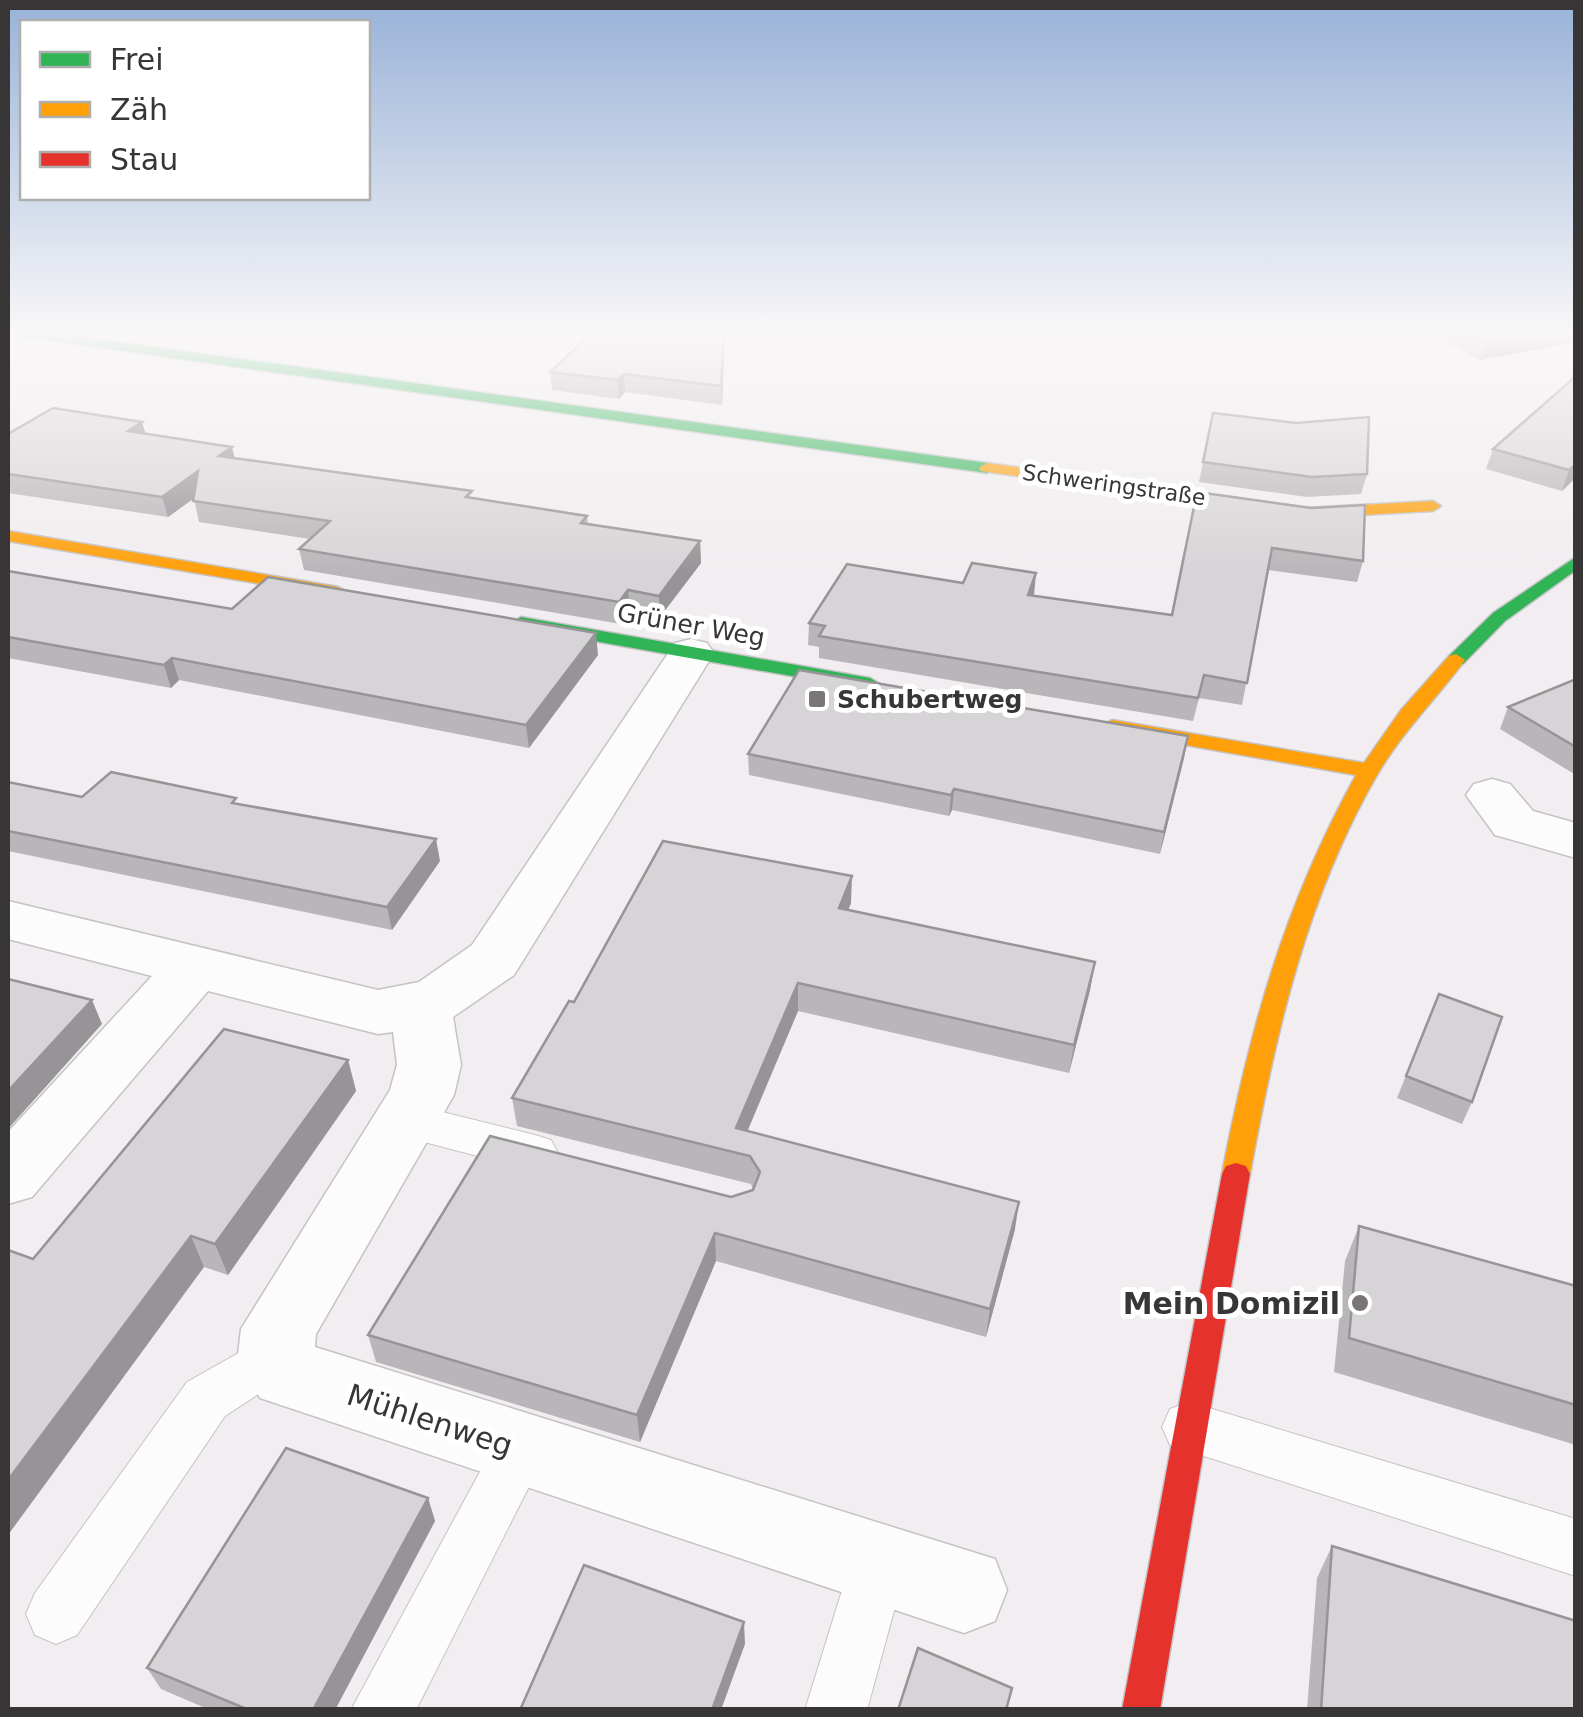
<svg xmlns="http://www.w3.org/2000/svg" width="1583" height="1717" font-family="'DejaVu Sans',sans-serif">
	<rect width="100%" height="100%" fill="#f1edf0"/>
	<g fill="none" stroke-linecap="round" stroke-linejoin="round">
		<defs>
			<g id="lane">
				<polygon points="406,1103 535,1135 551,1140 558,1153 551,1166 535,1171 390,1133 383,1121 390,1109"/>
				<polygon points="276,1332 294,1339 302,1355 294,1371 225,1416 77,1635 56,1644 35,1635 26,1614 35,1593 187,1382"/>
				<polygon points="1189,1402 1576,1519 1576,1576 1170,1445 1162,1427 1170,1409"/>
				<polygon points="521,1423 540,1431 548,1449 416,1710 351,1710 502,1431"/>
				<polygon points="878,1534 899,1542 907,1563 867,1710 805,1710 857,1542"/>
			</g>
			<g id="street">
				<polygon points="691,639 707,643 714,653 514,975 453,1017 461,1065 454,1095 316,1334 315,1347 995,1559 1007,1590 995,1621 964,1633 260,1398 238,1355 241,1329 390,1090 397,1065 393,1032 378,1034 208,991 32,1197 8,1204 8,1132 152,976 8,939 8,901 378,990 419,982 472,945 675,643"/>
				<polygon points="1492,779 1510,784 1533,811 1576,823 1576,858 1495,835 1466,795 1474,784"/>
			</g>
			<g id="fast">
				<polygon points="18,333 54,333 987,463 995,468 987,473 25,337"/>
				<polygon points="1576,557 1576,570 1505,621 1463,664 1449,664 1449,656 1493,613"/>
				<polygon points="521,617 870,678 880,684 870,690 515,627 512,623"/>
			</g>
			<g id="slow">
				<polygon points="987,463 1307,508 1433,501 1441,506 1433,511 1307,518 981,471 979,468"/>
				<polygon points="8,531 338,587 347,592 338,597 8,541"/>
				<path d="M1456,654l9,6c-29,39 -63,72 -88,115 -71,123 -102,260 -127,399l-4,8 -10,3 -10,-3 -4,-8c28,-146 62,-268 134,-399l-244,-43 -10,-6 10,-6 252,43 37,-53 48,-54z"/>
			</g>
			<polygon id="jam" points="1236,1163 1246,1166 1250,1174 1160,1710 1122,1710 1222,1174 1226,1166"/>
		</defs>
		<!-- lane casing -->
		<use href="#lane" stroke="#c5c3c5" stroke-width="2"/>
		<!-- street casing -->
		<use href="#street" stroke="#c5c3c5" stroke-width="3"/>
		<!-- fast casing -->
		<use href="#fast" stroke="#c5c3c5" stroke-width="3"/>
		<!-- slow casing -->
		<use href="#slow" stroke="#c5c3c5" stroke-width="3"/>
		<!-- jam casing -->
		<use href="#jam" stroke="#c5c3c5" stroke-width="3"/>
		<!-- lane -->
		<use href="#lane" fill="#fdfcfd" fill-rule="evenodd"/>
		<!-- street -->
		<use href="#street" fill="#fdfcfd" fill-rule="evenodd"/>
		<!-- fast -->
		<use href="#fast" fill="#30b455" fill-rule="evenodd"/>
		<!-- slow -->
		<use href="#slow" fill="#ff9f0a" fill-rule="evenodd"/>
		<!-- jam -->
		<use href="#jam" fill="#e5322d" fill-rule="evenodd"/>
	</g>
	<!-- wall -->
	<g fill="#b9b6b9">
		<polygon points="592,333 725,333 722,405 625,392 619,399 552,390 550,372"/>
		<polygon points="1427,333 1576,333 1576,342 1480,360"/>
		<polygon points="1576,376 1576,477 1562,491 1486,469 1493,449"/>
		<polygon points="1213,413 1367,474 1361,494 1307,497 1199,482"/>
		<polygon points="145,433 235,458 587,516 588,524 700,541 701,563 660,617 630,612 621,624 304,570 299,549 310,539 199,522 194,498 168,517 8,493 8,434"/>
		<polygon points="1197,492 1363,561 1357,582 1268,570 1242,705 1199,698 1193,721 819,658 819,647 808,645 809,623 1034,596 1172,615"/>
		<polygon points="8,571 232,609 598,655 529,748 179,680 171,688 8,658"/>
		<polygon points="1576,674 1576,775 1500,729 1508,707 1574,680"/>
		<polygon points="748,754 1184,758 1160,854 952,810 949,816 749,775"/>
		<polygon points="8,782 82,797 238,804 440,861 392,930 8,851"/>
		<polygon points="851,903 848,910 1095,962 1090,990 1069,1073 798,1011 747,1131 1015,1229 986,1337 716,1261 640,1442 376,1362 368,1335 753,1190 751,1184 517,1126 512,1098 574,1002"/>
		<polygon points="1439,994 1472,1102 1462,1124 1397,1098"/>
		<polygon points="348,1060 356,1091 228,1275 204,1267 33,1259"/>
		<polygon points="1359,1226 1576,1286 1576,1445 1334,1372 1345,1261"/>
		<polygon points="428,1498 435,1521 335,1710 210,1710 161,1689 147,1668"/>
		<polygon points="1332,1546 1576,1710 1307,1710 1317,1578"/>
	</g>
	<!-- shaded-wall -->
	<g fill="#969496">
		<polygon points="724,333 725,333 722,405 721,386"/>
		<polygon points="1532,333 1576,333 1576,342 1480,360 1486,342"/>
		<polygon points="624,374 625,392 619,399 617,380"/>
		<polygon points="142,422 148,441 128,431"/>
		<polygon points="232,447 237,467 219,456"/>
		<polygon points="1576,464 1576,477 1562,491 1569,470"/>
		<polygon points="198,471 204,491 168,517 162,497"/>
		<polygon points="700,541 701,563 660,617 659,596"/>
		<polygon points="1036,573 1034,595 1025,617 1028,595"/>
		<polygon points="628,590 630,612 621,624 619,602"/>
		<polygon points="596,633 598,655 529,748 526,725"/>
		<polygon points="172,658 179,680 171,688 164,665"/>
		<polygon points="1188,736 1184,758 1160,854 1164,832"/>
		<polygon points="954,789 952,810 949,816 951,795"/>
		<polygon points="436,839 440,861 392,930 387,907"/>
		<polygon points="852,876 851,903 838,935 839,908"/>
		<polygon points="1095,962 1090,990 1069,1073 1074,1045"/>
		<polygon points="798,983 798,1011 737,1156 736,1128"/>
		<polygon points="92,1000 102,1024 8,1129 8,1091"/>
		<polygon points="348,1060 356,1091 228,1275 215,1244"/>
		<polygon points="1019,1202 1015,1229 986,1337 990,1309"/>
		<polygon points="715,1233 716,1261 640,1442 637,1415"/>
		<polygon points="191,1236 204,1267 8,1535 8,1480"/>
		<polygon points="428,1498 435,1521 335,1710 313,1710"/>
		<polygon points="744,1622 745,1644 721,1710 712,1710"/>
	</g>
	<!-- building -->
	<g fill="#d7d4d7" stroke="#969496" stroke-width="2.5">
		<polygon points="592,333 724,333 721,386 624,374 617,380 550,372"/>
		<polygon points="1468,333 1532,333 1486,342"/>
		<polygon points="1576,376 1576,464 1569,470 1493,449"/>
		<polygon points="53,408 142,422 128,431 232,447 219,456 472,491 466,497 587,516 581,523 700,541 659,596 628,590 619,602 299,549 330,521 193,501 198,471 162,497 8,474 8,434"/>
		<polygon points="1213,413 1296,423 1369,417 1367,474 1312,477 1203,462"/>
		<polygon points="1197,492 1311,508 1365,505 1363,561 1272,548 1247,683 1204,675 1198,698 819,636 825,626 809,623 847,564 963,583 972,563 1036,573 1028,595 1172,615"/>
		<polygon points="8,571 232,609 268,577 596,633 526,725 172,658 164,665 8,637"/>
		<polygon points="799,670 1188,736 1164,832 954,789 951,795 748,754"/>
		<polygon points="1576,679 1576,747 1508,707"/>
		<polygon points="111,772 236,798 232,803 436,839 387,907 8,831 8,782 82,797"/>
		<polygon points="663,841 852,876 839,908 1095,962 1074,1045 798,983 736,1128 1019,1202 990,1309 715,1233 637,1415 368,1335 490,1136 731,1197 753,1190 760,1172 750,1156 512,1098 569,1001 574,1002"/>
		<polygon points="8,979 92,1000 8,1091"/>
		<polygon points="1439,994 1502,1017 1472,1102 1406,1076"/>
		<polygon points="224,1029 348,1060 215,1244 191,1236 8,1480 8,1250 33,1259"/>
		<polygon points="1359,1226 1576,1286 1576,1405 1349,1338"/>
		<polygon points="286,1448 428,1498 313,1710 249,1710 147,1668"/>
		<polygon points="1332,1546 1576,1621 1576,1710 1321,1710"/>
		<polygon points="584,1565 744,1622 712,1710 520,1710"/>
		<polygon points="918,1648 1012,1688 1006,1710 898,1710"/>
	</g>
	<!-- sky -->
	<linearGradient id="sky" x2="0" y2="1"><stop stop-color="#98b2d8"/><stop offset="0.58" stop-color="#f9f7f8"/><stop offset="1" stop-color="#f9f7f8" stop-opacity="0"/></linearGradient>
	<rect width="1583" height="573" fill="url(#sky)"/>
	<!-- markers -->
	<g fill="#797578" stroke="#fff" stroke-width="4">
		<rect x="807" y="689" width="20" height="20" rx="5"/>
		<circle cx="1360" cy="1303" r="10"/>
	</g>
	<g text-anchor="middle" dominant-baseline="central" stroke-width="10" stroke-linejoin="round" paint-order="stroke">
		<!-- far-street labels -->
		<g font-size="22" fill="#383537" stroke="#fff">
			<text transform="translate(1114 485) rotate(8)">Schweringstraße</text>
		</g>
		<!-- street labels -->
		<g font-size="25" fill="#383537" stroke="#fff">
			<text transform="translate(691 625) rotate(10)">Grüner Weg</text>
		</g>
		<!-- poi labels -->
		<g font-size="25" font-weight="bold" fill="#383537" stroke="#fff" text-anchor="start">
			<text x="837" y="699">Schubertweg</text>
		</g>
		<!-- near-poi labels -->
		<g font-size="30" font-weight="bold" fill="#383537" stroke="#fff" text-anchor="end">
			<text x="1340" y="1303">Mein Domizil</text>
		</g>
		<!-- near-street labels -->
		<g font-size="30" fill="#383537" stroke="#fff">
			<text transform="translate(430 1420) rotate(18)">Mühlenweg</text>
		</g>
	</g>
	<!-- border -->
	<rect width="1583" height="1717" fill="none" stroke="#383537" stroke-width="20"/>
	<!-- legend -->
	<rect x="20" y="20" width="350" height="180" fill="#ffffff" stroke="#afaeaf" stroke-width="2.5"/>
	<rect x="40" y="52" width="50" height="15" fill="#30b455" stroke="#afaeaf" stroke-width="2.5"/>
	<text x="110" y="70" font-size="30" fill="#383537">Frei</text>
	<rect x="40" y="102" width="50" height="15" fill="#ff9f0a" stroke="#afaeaf" stroke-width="2.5"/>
	<text x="110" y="120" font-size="30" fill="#383537">Zäh</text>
	<rect x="40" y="152" width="50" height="15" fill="#e5322d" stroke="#afaeaf" stroke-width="2.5"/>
	<text x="110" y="170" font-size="30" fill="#383537">Stau</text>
</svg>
